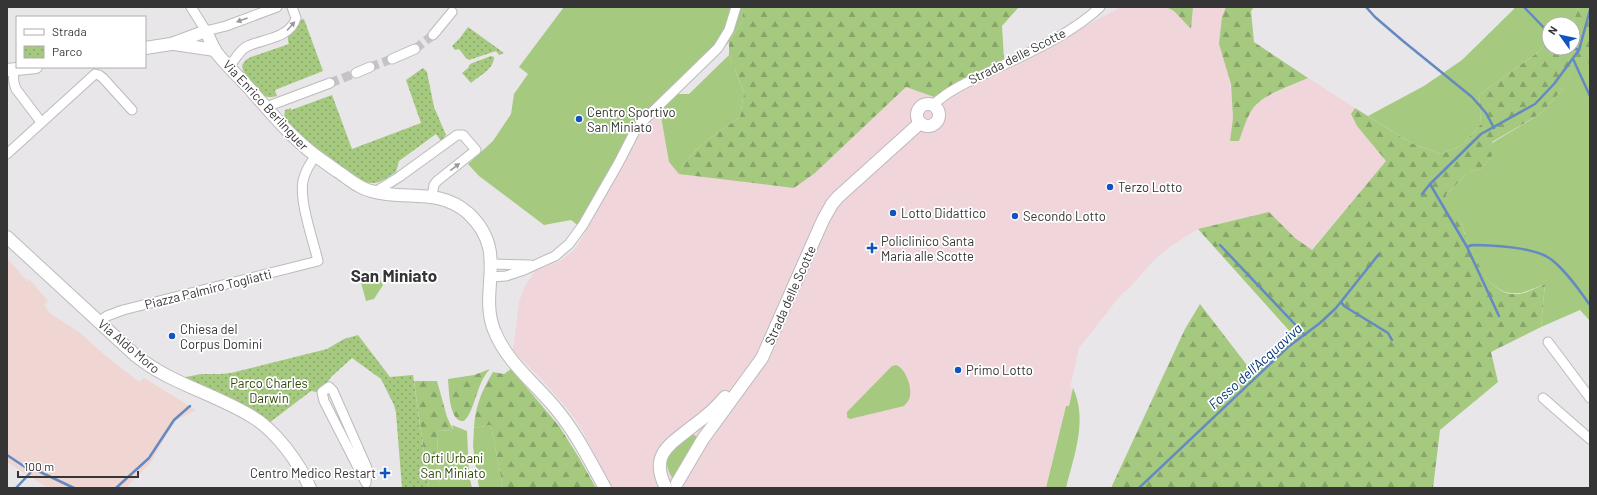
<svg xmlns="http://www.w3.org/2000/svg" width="1597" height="495" font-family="Barlow,sans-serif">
	<defs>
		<pattern id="forest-firs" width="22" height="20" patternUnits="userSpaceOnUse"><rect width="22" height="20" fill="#a5c97f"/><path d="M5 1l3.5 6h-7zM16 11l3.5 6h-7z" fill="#87a469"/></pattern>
		<pattern id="park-dots" width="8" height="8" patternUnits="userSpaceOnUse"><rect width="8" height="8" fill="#a5c97f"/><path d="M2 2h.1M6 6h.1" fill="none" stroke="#87a469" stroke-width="1.8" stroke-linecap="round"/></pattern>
	</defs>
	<rect width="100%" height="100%" fill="#e8e6e9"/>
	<!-- commercial -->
	<polygon fill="#f0d6d3" points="7,258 27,281 29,279 48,301 44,305 51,314 79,332 100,351 139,382 144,378 196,410 175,421 151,462 126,488 48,488 7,462"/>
	<!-- medical -->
	<polygon fill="#f0d5db" points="1121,7 1166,7 1174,11 1191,28 1193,7 1226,7 1222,17 1232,99 1233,118 1231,141 1255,105 1264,98 1308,78 1355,108 1351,114 1357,126 1386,161 1311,250 1295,238 1269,212 1198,229 1171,246 1155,259 1131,286 1120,296 1079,348 1070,388 1073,388 1069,406 1066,406 1046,488 612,488 582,430 570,412 544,382 513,351 519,302 525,286 535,271 560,261 574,250 579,243 640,131 645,124 660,111 669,162 794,188 815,173 906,87 937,98 1009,64 1010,67"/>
	<!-- green -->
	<g fill="#a5c97f">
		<path d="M564,7h179l-1,15 -13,20 -51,52h11l40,-39 15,37 -4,25c-22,16 -50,31 -61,57l-10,-12 -9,-51 -20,20 -55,100 -14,-11 -27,5 -65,-49 -11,-12 25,-23 18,-27 3,-20 14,-20 -9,-7z"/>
		<polygon points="1514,7 1578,7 1573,24 1549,24 1549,42 1537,53 1479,95 1481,124 1461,146 1441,154 1411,143 1368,116 1424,86 1462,60 1514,9"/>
		<path d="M1579,59l11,5v257l-10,-11 -39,17 4,-43c-12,4 -22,11 -35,9 -29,-4 -40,-51 -51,-74 -2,-4 -7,-8 -9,-12 -2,-4 -3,-8 -4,-12l22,-23 13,-3 11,-13v-13l48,-29 22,-24z"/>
		<polygon points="370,276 380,280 383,285 374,299 366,301 360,279"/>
		<path d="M896,365c9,3 16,21 14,30 0,4 -3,8 -6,11l-54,13 -3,-2v-5l45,-46z"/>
		<path d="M1073,388c15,32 1,68 -7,100h-20l20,-82h3z"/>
		<polygon points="452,425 467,431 469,475 472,488 439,488 437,431 453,430"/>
		<polygon points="491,425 503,488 479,488 473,446 474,428"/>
		<path d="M691,433l6,4 -24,42c-15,-24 1,-31 18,-46z"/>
	</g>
	<!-- forest -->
	<g fill="url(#forest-firs)">
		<path d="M743,7h276l-17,19 2,33 -53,28 -14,11 -31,-11 -91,86 -21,15 -115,-14c11,-26 39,-41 61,-57l4,-25 -15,-37v-13l13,-20z"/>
		<polygon points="1166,7 1193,7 1191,29 1174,11"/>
		<path d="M1226,7h28l-3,4 3,31 54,36c-15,7 -44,16 -54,29 -7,9 -11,23 -15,34h-9l3,-23 -2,-34 -12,-40 3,-27z"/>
		<path d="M1578,7h12v57l-11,-4 -17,30 -22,24 -48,28v14l-11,13 -13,3 -22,23c3,9 7,14 12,22 3,5 5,11 7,17 11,23 22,63 54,60 9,-1 18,-7 26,-10l-4,43 -50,25 7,30 -58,48 -7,58h-322l74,-159 15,-25 53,69 41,-37 -96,-107 71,-17 26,26 17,12 74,-89 -29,-35 -6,-12 4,-6 56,35 30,11 20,-8 20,-22 -2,-29 58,-42 12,-11v6l11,1 2,-1h11v-24z"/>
		<path d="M490,369c-14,14 -15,43 -26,52 -15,2 -15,-31 -16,-42l26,-4z"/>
		<path d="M511,369l48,57 19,30 18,32h-93l-12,-63 -17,3c1,-21 8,-38 19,-56l11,2z"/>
		<polygon points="414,381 437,381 447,417 453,430 437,431 439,488 429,488"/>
	</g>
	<!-- park -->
	<g fill="url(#park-dots)">
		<path d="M304,19l19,52 -48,19 2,6c-4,1 -8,2 -12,0 -4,-2 -8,-8 -11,-12 -8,-8 -20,-19 -3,-27l38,-13c-5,-13 8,-12 10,-24z"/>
		<polygon points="468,27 504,53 499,55 496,51 469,60 466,58 459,49 455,50 452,46 460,38"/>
		<path d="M491,56l3,1c0,12 -15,19 -23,26l-9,-10 6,-5 2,-4z"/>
		<path d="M423,68l4,4 7,35 12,28 -5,6 -5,-7 -37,27 -3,11c-7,4 -16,12 -25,11 -15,-1 -78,-52 -87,-66l1,-7 6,-2v2l41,-15 20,54 69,-26 -15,-43z"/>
		<polygon points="358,335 390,377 413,375 429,488 402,488 396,413 394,405 381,379 352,358 331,377 327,383 317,392 311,391 269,423 181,378 201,374 221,374 231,373 327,349 344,339"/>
	</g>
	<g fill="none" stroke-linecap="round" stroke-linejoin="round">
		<!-- stream -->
		<g stroke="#658ac1" stroke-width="2.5">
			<polyline points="1366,7 1375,17 1403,41 1472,97 1486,113 1494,128"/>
			<polyline points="1524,7 1549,33"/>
			<polyline points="1572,48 1579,50"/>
			<polyline points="1573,59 1590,96"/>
			<polyline points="1430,184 1467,247 1499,316"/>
			<polyline points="1422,194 1430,184 1481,134 1535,104 1554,84 1579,50 1590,10"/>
			<polyline points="1220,245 1305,335"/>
			<path d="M1467,247l5,-2c20,0 64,2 80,15 15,12 27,30 38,45"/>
			<polyline points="1341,302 1344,306 1388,333 1392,340"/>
			<polyline points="7,455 31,471"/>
			<polyline points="16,488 34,469 74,488"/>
			<polyline points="116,488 149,458 174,420 190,406"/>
			<polyline points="1139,488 1288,347 1320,323 1336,308 1379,254"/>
		</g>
		<!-- minor-tunnel -->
		<g stroke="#c4c3c5" stroke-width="9" stroke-dasharray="9 4.5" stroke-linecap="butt">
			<polyline points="415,49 433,35"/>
			<polyline points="370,67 392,59"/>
			<polyline points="330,83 356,73"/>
		</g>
		<defs>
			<g id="minor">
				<polyline points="191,7 206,31 226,26 277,7"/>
				<polyline points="433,35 452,12"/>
				<polyline points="392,59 415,49"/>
				<path d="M229,67c5,-6 10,-16 17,-20 15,-8 44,-8 50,-29l-4,-11"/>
				<polyline points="13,70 14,83 16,89 41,122"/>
				<polyline points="356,73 370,67"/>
				<path d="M933,105c17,-16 37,-24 58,-34 35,-17 81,-37 109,-64"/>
				<polyline points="266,107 330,83"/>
				<polyline points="7,154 95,74 99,75 103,78 132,110"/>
				<polyline points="375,192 399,177 457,135 463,135 476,150 437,181 434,185 432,196"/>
				<polyline points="491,264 530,265"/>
				<polyline points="491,277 506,276 524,270 555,256 569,244 583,225 618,164 635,131 643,121 718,48 729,30 736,7"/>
				<path d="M100,321l7,-5 16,-6 195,-49c-5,-21 -19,-60 -15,-80 2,-9 7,-18 13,-25"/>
				<polyline points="1548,342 1590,398"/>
				<polygon points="329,387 333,391 367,468 366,483 324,401 322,392"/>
				<polyline points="1543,398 1590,439"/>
			</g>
			<g id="tertiary">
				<polyline points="174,44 215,50"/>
				<path d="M145,48l26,-4 35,-13c3,7 6,14 10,21 10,13 22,24 33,36 21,24 42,49 67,68 7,5 14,10 21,15 11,7 21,17 34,20 34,10 67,-4 97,22 42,39 10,76 26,117 13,33 42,54 63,80 19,23 33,51 48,78"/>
				<polyline points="7,70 36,67"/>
				<circle cx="928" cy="115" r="11"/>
				<path d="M7,237l128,118c34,28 78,38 116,61 24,14 48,46 59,72"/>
				<polyline points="677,483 703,439 762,358 823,220 832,204 838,197 920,123"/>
				<path d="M666,488c-17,-33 3,-43 27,-62 11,-8 23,-18 32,-29"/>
			</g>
		</defs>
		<!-- minor casing -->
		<use href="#minor" stroke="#bcbabd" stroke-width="11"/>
		<!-- tertiary casing -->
		<use href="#tertiary" stroke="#bcbabd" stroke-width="14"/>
		<!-- minor -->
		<use href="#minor" stroke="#fff" stroke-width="9"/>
		<!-- tertiary -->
		<use href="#tertiary" stroke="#fff" stroke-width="12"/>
	</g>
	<!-- one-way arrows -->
	<defs><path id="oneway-solid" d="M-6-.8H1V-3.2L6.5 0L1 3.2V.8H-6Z"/></defs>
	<g fill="#9a9a9a">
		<use href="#oneway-solid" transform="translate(242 20) rotate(160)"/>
		<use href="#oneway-solid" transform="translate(291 26) rotate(-48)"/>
		<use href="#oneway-solid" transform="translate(455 167) rotate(-37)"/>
	</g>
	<!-- markers -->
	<g fill="#1154bf" stroke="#fff" stroke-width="1.5">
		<circle cx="579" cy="119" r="4"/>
		<circle cx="1110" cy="187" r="4"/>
		<circle cx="893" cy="213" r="4"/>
		<circle cx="1015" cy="216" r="4"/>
		<path d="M870 242h4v4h4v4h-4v4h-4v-4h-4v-4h4z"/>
		<circle cx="172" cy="336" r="4"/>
		<circle cx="958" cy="370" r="4"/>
		<path d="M383 467h4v4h4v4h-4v4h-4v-4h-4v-4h4z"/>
	</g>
	<g text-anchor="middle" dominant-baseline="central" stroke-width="3.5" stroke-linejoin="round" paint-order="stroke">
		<!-- street labels -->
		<g font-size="13" fill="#353536" stroke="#fff">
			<text transform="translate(1017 56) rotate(-27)">Strada delle Scotte</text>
			<text transform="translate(266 105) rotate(47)">Via Enrico Berlinguer</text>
			<text transform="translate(208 289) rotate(-14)">Piazza Palmiro Togliatti</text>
			<text transform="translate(790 295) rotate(-66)">Strada delle Scotte</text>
			<text transform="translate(129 346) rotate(40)">Via Aldo Moro</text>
		</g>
		<!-- poi labels -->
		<g font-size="13" fill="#353536" stroke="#fff" text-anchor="start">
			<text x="587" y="112">Centro Sportivo<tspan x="587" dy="15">San Miniato</tspan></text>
			<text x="1118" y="187">Terzo Lotto</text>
			<text x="901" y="213">Lotto Didattico</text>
			<text x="1023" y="216">Secondo Lotto</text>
			<text x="881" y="241">Policlinico Santa<tspan x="881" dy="15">Maria alle Scotte</tspan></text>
			<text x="180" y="329">Chiesa del<tspan x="180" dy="15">Corpus Domini</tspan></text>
			<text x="966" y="370">Primo Lotto</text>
			<text x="376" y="473" text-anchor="end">Centro Medico Restart</text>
		</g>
		<!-- park labels -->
		<g font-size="13" fill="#2e4807" stroke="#fff">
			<text x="269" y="383">Parco Charles<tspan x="269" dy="15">Darwin</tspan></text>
			<text x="453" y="458">Orti Urbani<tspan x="453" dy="15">San Miniato</tspan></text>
		</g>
		<!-- water labels -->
		<g font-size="14" font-style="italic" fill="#003678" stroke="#fff">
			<text transform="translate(1255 366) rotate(-42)">Fosso dell'Acquaviva</text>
		</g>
		<!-- district labels -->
		<g font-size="17" font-weight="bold" fill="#353536" stroke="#fff">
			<text x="394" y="275">San Miniato</text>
		</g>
	</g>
	<!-- border -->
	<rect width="1597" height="495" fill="none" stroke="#353536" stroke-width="16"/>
	<!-- legend -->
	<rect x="16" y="16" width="130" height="52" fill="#ffffff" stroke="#aeaeaf"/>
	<rect x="24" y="29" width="20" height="6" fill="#ffffff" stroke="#aeaeaf"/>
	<text x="52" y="36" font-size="12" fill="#353536">Strada</text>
	<rect x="24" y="46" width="20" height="12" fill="url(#park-dots)" stroke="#aeaeaf"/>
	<text x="52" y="56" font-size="12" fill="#353536">Parco</text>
	<!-- north arrow -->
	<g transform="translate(1561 36) rotate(303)"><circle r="19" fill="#ffffff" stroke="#aeaeaf"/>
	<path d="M0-3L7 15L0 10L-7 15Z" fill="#1154bf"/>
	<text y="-6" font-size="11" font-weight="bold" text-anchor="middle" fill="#353536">N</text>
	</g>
	<!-- scale -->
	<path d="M18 471v6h120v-6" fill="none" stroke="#353536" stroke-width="2"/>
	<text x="24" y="471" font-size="12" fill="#353536" stroke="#ffffff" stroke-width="3" paint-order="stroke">100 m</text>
</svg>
